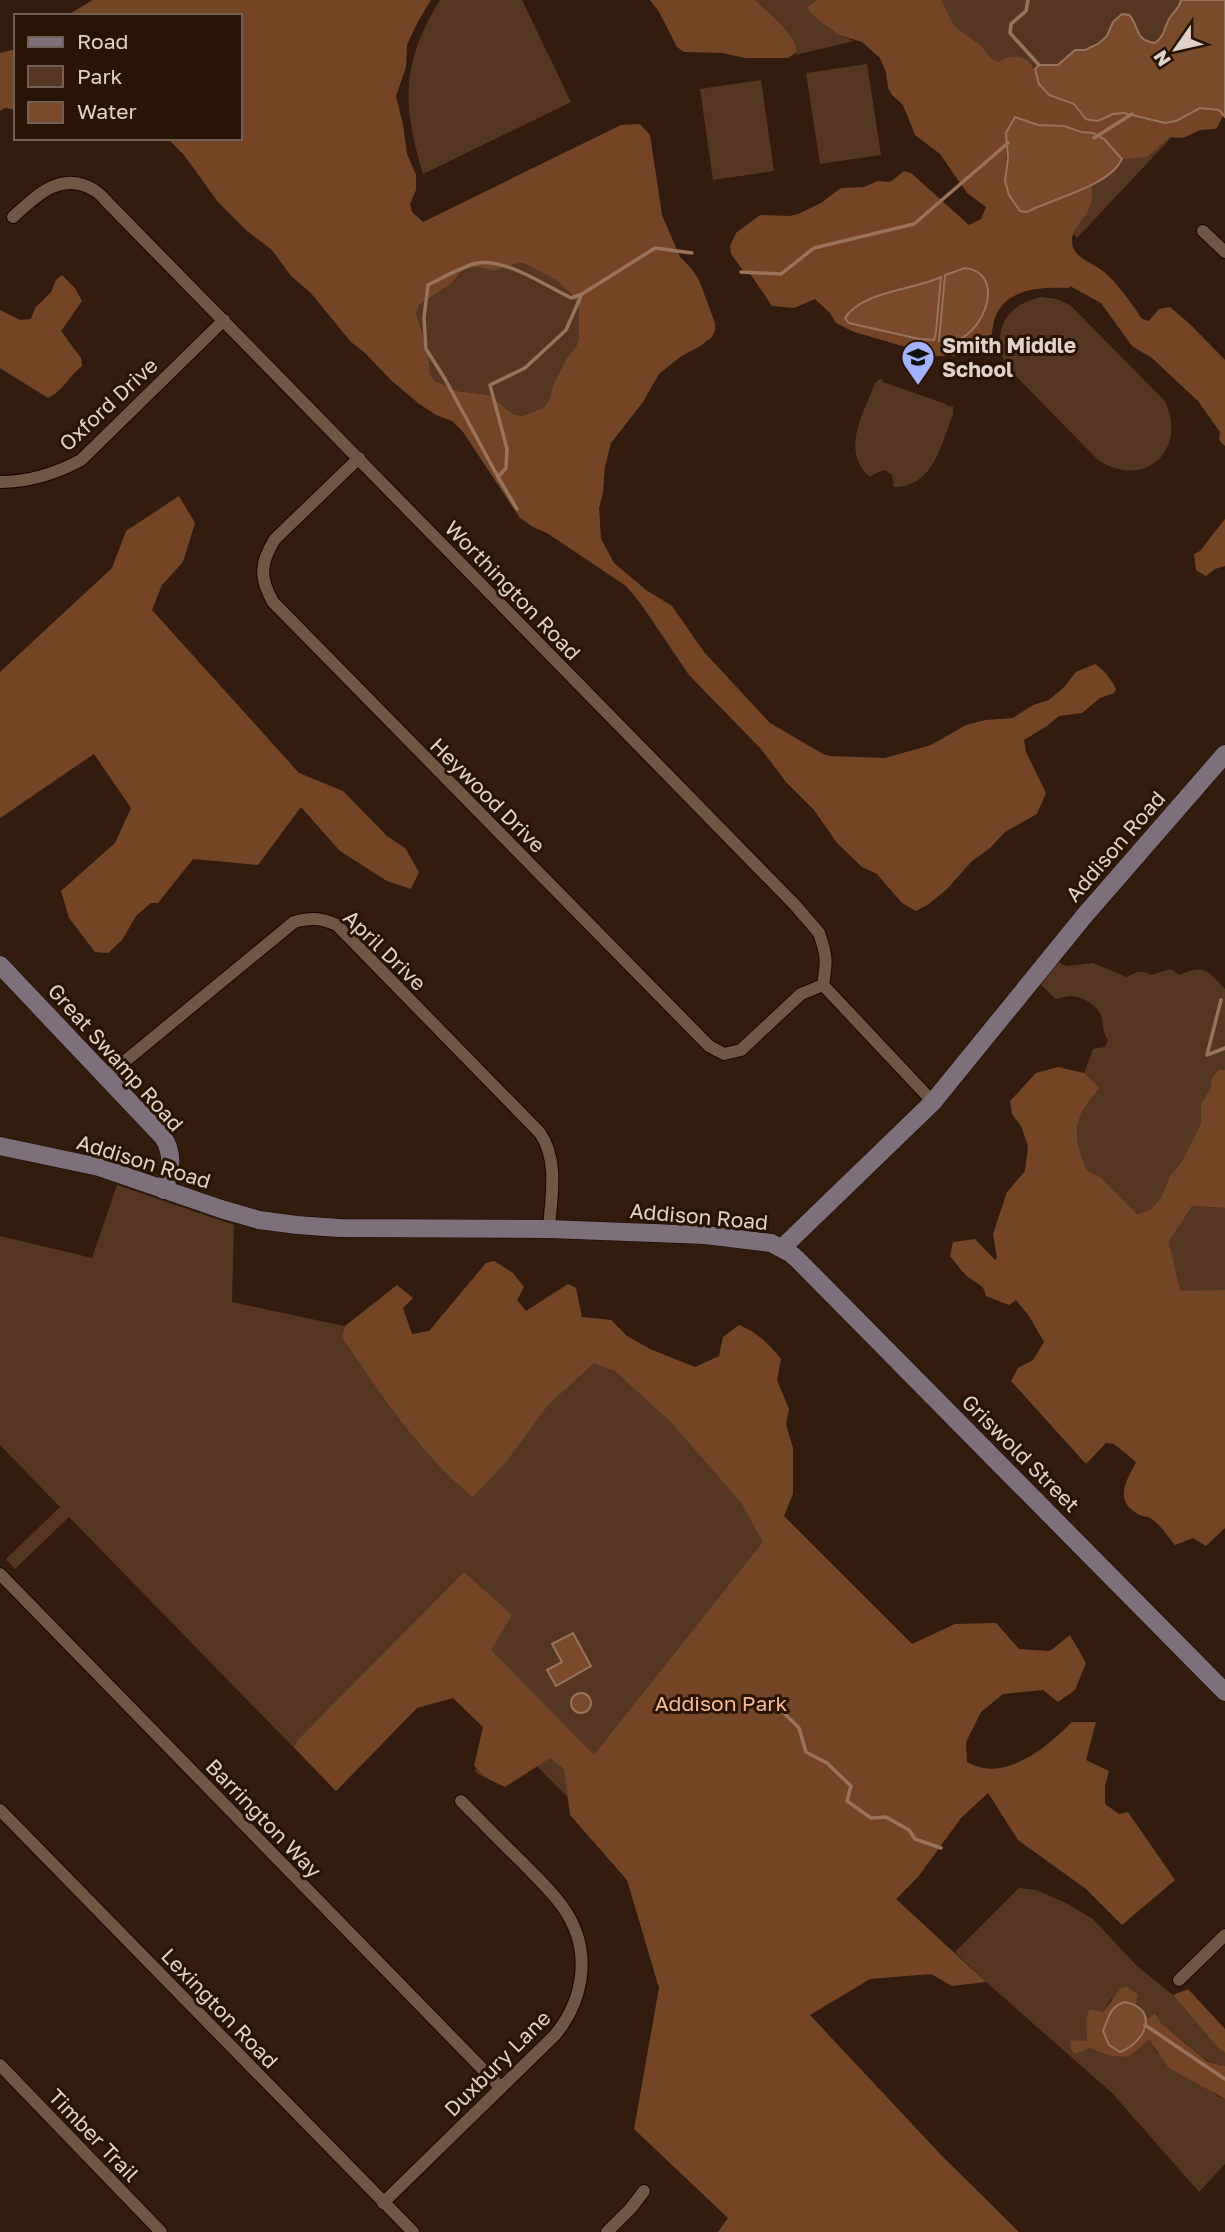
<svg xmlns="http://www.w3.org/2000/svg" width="1225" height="2232" font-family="'Golos Text',sans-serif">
	<rect width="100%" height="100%" fill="#331c0e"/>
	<!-- green -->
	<g fill="#553621">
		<path d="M440,0h82l49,102 -148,72c-21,-69 -22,-111 17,-174z"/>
		<polygon points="755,0 816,0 811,4 839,35 854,41 795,55 797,52 790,35"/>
		<polygon points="847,0 1225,0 1225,117 1219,110 1198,109 1077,238"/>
		<polygon points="867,64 881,155 820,164 806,73"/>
		<polygon points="761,80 774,171 713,180 700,89"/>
		<polygon points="523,263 556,280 572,295 579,307 579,338 577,345 567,358 553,385 548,402 543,408 522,416 513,414 489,395 457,391 435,381 430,374 428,351 416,313 419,305 451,284 463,272 470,268 477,267 493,271 515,264"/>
		<path d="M1041,297l16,2 14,7 94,95c23,50 -21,89 -67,59l-93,-95c-13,-35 0,-60 36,-68z"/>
		<path d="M881,378l2,4 63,22 3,3 4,-1v8c-12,30 -19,73 -59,73l-2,-12 -7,-5 -7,2 -8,5c-30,-27 -6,-64 5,-94z"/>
		<path d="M1058,962l9,4 26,-3 34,14c8,-5 15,-8 24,-2l20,-6 8,6c26,-11 28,-5 46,14v81h-7l-6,7 -2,12 -9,15v19l-20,40 -11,12 -9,23 -11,12 -13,4 -37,-37 -13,-7c-16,-37 -14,-52 13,-82l-16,-15 9,-24 12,-2 3,-7c-6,-10 -4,-10 -6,-21 -2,-12 -18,-22 -30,-23 -5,0 -11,2 -16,3l-16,-15z"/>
		<polygon points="117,1185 234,1225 232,1302 344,1326 399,1381 602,1336 981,1713 753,1985 518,1747 485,1778 474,1771 508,1738 447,1677 336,1791 69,1517 15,1569 6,1559 60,1507 0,1445 0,1236 92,1258"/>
		<polygon points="1192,1206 1225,1208 1225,1290 1179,1292 1169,1242"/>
		<polygon points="1019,1888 1036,1890 1064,1902 1093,1919 1137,1966 1173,1995 1218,2048 1225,2053 1225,2066 1209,2062 1161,2023 1155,2013 1146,2020 1144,2014 1136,2005 1138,1995 1111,1999 1103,2012 1089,2009 1086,2019 1088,2041 1075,2053 1089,2048 1111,2056 1127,2057 1149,2040 1157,2053 1219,2097 1225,2099 1225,2164 1199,2192 1112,2093 986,1982 955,1952"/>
	</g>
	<!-- forest -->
	<g fill="#744525" fill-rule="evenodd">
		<path d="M93,0h338l-14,23 -10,22 -1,22 -10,29 7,29 4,29 9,21v15l-6,14 2,8 11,10 198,-97 19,-1 10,11 12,80 18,42 11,11 8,12 16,43v7l-3,7 -12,9 -20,11 -21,17 -16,28 -32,41 -6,23 -2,27 -4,15 2,31 13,24 32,27 26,16 32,46 66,71 53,31 7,2 55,2 46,-13 35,-20 20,-5 27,-2 20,-13 16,-5 15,-13 12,-15 19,-8c9,6 16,15 21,25l-2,4 -14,5 -18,15 -23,3 -12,10 -23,14 2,12 20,41 -9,21 -32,18 -15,16 -18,13 -25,28 -18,15 -13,7 -14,-8 -25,-29 -15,-7 -25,-24 -23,-33 -28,-28 -25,-33 -72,-74 -48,-71 -15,-18 -79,-53 -14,-6 -13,-9 -57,-86 -11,-11 -16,-6 -18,-12 -26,-22 -28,-29 -13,-10 -41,-50 -19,-16 -19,-26 -25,-19 -29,-29 -34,-47 -17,-17h73v-122h-174zM523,263l33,17 16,15 7,12v31l-2,7 -10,13 -14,27 -5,17 -5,6 -21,8 -9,-2 -24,-19 -32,-4 -22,-10 -5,-7 -2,-23 -12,-38 3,-8 32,-21 11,-12 8,-4 7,-1 16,4 22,-7z"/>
		<path d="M650,0h105c13,13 41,34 42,52l-9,6h-43l-23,-5 -38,-1 -7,-5 -18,-35z"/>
		<path d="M816,0h125l13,26 26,19 13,15 6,2c15,-11 35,-4 37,15l31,26 10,3 9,13 12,2 15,-7 11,-1 41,10 11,-2 24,-13 20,2 3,6 -5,10 -3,3 -15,1 -17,8 -13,-1 -23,20 -25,2c-15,-21 -35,-30 -60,-33 -7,-1 -15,0 -22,-1 -7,-1 -14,-6 -21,-8l-13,16c2,34 -7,47 13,77l8,2c12,-6 24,-10 37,-15 10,-3 17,-9 27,-12 6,31 -18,36 -19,55 -1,16 18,22 28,29 6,4 12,10 16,15 10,11 18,23 26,35l7,2 10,-12 11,-2 20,17 35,36v86l-6,-6 1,-8 -22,-31 -46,-43 -20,-12 -31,-43 -31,-17 -1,2c-25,-1 -60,-1 -73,27 -3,6 -3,15 -5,21l-33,20h-21l-83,-24 -18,-9 -6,-10 -15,-14 -21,9 -22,-2 -21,-31 -9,-6 -11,-15 -1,-8 6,-13 24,-18 30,1 8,-2 23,-11 20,-15 23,-1 14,-6 12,1 14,-11 7,2 58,52 12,-6 5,-12 -19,-14 -27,-39 -25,-19 -12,-30 -11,-10 -4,-7 -2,-16 -6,-14 -18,-16 -23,-7 -19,-14 -11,-10 -1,-4zM946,275l42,16 -3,21 -32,29h-14v-4zM941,278l-5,54 -81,-24c27,-15 57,-20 86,-30z"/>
		<polygon points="16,49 16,110 5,108 0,111 0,53"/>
		<path d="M62,275l13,13 7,13 -21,30 20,27 1,8c-13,10 -19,25 -34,32l-48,-30v-58l20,10 11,-1 4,-11 16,-16 5,-12z"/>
		<polygon points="179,496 195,523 183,562 162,585 152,610 299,773 343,791 387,836 405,848 419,872 411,889 387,881 340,851 301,807 258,865 193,859 158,903 151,903 136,916 122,940 108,953 95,952 69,918 61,891 115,843 131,808 94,754 0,818 0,672 112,568 126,531"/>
		<polygon points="1225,519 1225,566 1215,569 1206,576 1196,570 1194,554 1200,551"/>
		<path d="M1058,1067l26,6 16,15c-27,30 -29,45 -13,82l13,7 37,37 13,-4 11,-12 9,-23 11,-12 20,-40v-19l9,-15 2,-12 6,-7h7v138l-33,-2 -23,36 11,49 45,-1v238l-19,18 -13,-8 -18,7c-7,-8 -17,-24 -27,-28 -3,-1 -7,-1 -10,-3 -25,-14 -11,-34 -2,-52l-22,-18 -8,-1 -20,21 -75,-83 7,-13 15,-8 11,-18 -15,-26 -13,-16 -7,5 -23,-9c-2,-11 -7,-11 -15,-17 -8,-5 -15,-16 -21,-23l3,-14 22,-3 20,21 2,-2 -4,-24 14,-42 18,-21 3,-25 -7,-20 -9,-12 -2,-13 26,-28z"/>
		<path d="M494,1261l19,12 11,14 -7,13 9,11 42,-27 8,4 6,29 29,3 16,16 23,13 45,18 24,-11 4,-19 16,-12c18,7 30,19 42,34l-4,21 12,29 -3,15 7,24v46l-9,22 128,128 43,-20 41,-1 23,26 31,2 20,-16 16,28 -11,27 -17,12 -15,-12 -40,4 -22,18 -15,30 1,20c37,22 80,-15 105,-40h24l-10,38 23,11 -4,15v18l14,10 9,-2 47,68 -53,45 -36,-36 -68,-49 -30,-47 -27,25 -43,59 -22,22 90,83 -34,4 -21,-12 -61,5 -60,36 132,141 77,76h-301l10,-14 -94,-89 25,-141 -32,-108 -57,-65 -6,-46 -14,-11 -45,29 -17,-8 -14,-13 9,-39 -30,-29 -36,10 -81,83 -42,-44 4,-7 166,-168 48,43 -21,35 103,105 169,-213 -21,-38 -70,-81 -57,-52 -21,-8 -46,42 -42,57 -33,35c-54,-44 -93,-104 -131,-160l3,-11 52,-41 16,13 -10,10 9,26 17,-3 57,-68z"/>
		<polygon points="1127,1987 1138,1995 1136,2005 1125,2002 1107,2017 1103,2031 1146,2030 1146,2020 1155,2013 1161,2023 1208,2062 1225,2066 1225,2099 1169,2068 1149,2040 1128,2057 1111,2056 1089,2048 1075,2054 1071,2050 1070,2040 1087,2041 1086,2019 1089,2009 1103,2012 1121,1988"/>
		<polygon points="1188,1989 1225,2029 1225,2053 1218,2048 1173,1995"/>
	</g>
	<!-- water -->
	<g fill="#7a4b2b" stroke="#99745a" stroke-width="2">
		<path d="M1181,0h44v117l-6,-7 -19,-2 -24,13 -11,2 -41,-10 -11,1 -15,7 -8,-1 -4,-1 -12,-15 -25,-9 -10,-11 -4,-15 4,-4h19l17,-15h10l13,-6 9,-8 6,-14 9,-8 7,1 2,2c9,14 5,23 24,26 11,-8 9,-18 16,-27 5,-7 8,-7 10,-16z"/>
		<path d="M1015,117l23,8 26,1 18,6 11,1 11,6 18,20c-12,27 -69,39 -95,53l-7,-1 -11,-16 -4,-14 3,-23 -2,-25z"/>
		<path d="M965,268c41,5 20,63 -8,72 -6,2 -12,1 -18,1l6,-66z"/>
		<path d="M941,277l-5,55 -2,8 -15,-1 -70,-16 -4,-5c17,-27 69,-28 96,-41z"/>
		<polygon points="573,1633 591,1666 556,1686 547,1670 562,1662 552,1644"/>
		<circle cx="581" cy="1703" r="10"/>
		<path d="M1125,2002c35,7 21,40 -5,50l-11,-7 -6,-14c6,-14 6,-24 22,-29z"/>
	</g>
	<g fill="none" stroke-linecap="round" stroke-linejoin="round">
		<!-- stream -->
		<g stroke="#99745a" stroke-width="3.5">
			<polyline points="1028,0 1026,11 1011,24 1010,33 1039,65"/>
			<polyline points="1094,138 1132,114"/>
			<polyline points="741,272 781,274 814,248 914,224 1008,143"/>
			<path d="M498,477l-53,-98 -19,-30 -2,-31 4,-33c14,-7 30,-16 45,-21 28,-9 73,22 98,34l11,-4 73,-46 37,5"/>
			<polyline points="517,509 498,477 506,468 507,449 490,385 525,368 566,330 581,296"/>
			<polyline points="1221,1000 1207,1055 1225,1048"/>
			<polyline points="780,1709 799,1728 806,1752 827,1763 851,1786 847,1801 871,1818 886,1817 909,1830 915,1839 941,1848"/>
			<polyline points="1145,2025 1225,2079"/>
		</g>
		<defs>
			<g id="street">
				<path d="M13,217c23,-21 48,-47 81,-27 6,3 11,10 16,15l685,700 24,28c8,23 8,28 4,52l110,117"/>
				<polyline points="1203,231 1225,252"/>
				<path d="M359,458l-84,81c-15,24 -16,38 -2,63l436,444 15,8 17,-4 60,-56 22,-9"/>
				<path d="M0,482c30,0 55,-8 81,-22l143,-140"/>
				<path d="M107,1076l187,-154c17,-5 27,-4 43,3l203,208c19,28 11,64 9,96"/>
				<polyline points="0,1574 501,2088"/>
				<polyline points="0,1810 413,2232"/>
				<polyline points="1179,1980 1225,1935"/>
				<polyline points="0,2065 161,2232"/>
				<path d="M383,2203l172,-168c31,-38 37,-88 7,-129 -11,-16 -27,-30 -40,-44 -21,-20 -41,-41 -61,-61"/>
				<polyline points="607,2232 631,2208 644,2191"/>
			</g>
			<g id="secondary">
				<path d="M0,965l163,172c11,17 8,34 1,53"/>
				<polyline points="0,1146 99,1167 221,1209 259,1220 297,1225 339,1228 549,1229 705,1235 771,1243 790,1253 798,1260 1225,1692"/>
				<polyline points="782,1248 933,1102 1085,915 1225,754"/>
			</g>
		</defs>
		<!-- street casing -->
		<use href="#street" stroke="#190600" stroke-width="14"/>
		<!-- secondary casing -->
		<use href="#secondary" stroke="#190600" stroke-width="19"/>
		<!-- street -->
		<use href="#street" stroke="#715646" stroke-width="12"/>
		<!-- secondary -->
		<use href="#secondary" stroke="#7e707a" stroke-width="18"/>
	</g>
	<!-- icons -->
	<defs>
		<symbol id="school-pin" viewBox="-11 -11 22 30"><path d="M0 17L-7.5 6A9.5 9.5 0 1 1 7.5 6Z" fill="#a2b2fd" stroke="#281305"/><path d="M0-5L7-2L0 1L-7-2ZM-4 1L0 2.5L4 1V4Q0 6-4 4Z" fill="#111"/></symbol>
	</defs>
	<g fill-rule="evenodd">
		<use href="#school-pin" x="899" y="338" width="38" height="52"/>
	</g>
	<g text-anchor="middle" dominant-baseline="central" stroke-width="6" stroke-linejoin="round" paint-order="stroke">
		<!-- poi labels -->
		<g font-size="21" font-weight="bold" fill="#e1d2c9" stroke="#281305" text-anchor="start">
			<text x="942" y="345">Smith Middle<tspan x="942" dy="24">School</tspan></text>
		</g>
		<!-- street labels -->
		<g font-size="21" fill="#e1d2c9" stroke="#281305">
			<text transform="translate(108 404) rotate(-43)">Oxford Drive</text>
			<text transform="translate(513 590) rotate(46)">Worthington Road</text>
			<text transform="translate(488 795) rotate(45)">Heywood Drive</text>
			<text transform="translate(1115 846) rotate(-49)">Addison Road</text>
			<text transform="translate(385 950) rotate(44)">April Drive</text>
			<text transform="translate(116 1057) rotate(48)">Great Swamp Road</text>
			<text transform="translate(144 1161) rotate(17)">Addison Road</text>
			<text transform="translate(699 1216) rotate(5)">Addison Road</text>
			<text transform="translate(1021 1453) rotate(45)">Griswold Street</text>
			<text transform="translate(264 1818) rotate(46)">Barrington Way</text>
			<text transform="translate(220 2008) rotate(46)">Lexington Road</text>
			<text transform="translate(497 2063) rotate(-45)">Duxbury Lane</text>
			<text transform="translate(94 2135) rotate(46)">Timber Trail</text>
		</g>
		<!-- park labels -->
		<g font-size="21" fill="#f6b993" stroke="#281305">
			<text x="721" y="1703">Addison Park</text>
		</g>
	</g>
	<!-- legend -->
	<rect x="14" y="14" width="228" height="126" fill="#281305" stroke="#725f53" stroke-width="2"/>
	<rect x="28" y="37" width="35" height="10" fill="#7e707a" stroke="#725f53" stroke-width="2"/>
	<text x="77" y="49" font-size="21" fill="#e1d2c9">Road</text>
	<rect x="28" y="66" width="35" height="21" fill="#553621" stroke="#725f53" stroke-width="2"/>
	<text x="77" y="84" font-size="21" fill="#e1d2c9">Park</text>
	<rect x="28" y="102" width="35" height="21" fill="#7a4b2b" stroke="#725f53" stroke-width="2"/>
	<text x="77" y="119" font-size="21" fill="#e1d2c9">Water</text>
	<!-- north arrow -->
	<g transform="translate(1176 49) rotate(236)" stroke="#281305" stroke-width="5" paint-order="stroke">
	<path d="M0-5L12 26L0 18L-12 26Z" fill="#e1d2c9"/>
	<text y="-10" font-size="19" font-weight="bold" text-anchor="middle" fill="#e1d2c9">N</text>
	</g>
</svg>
